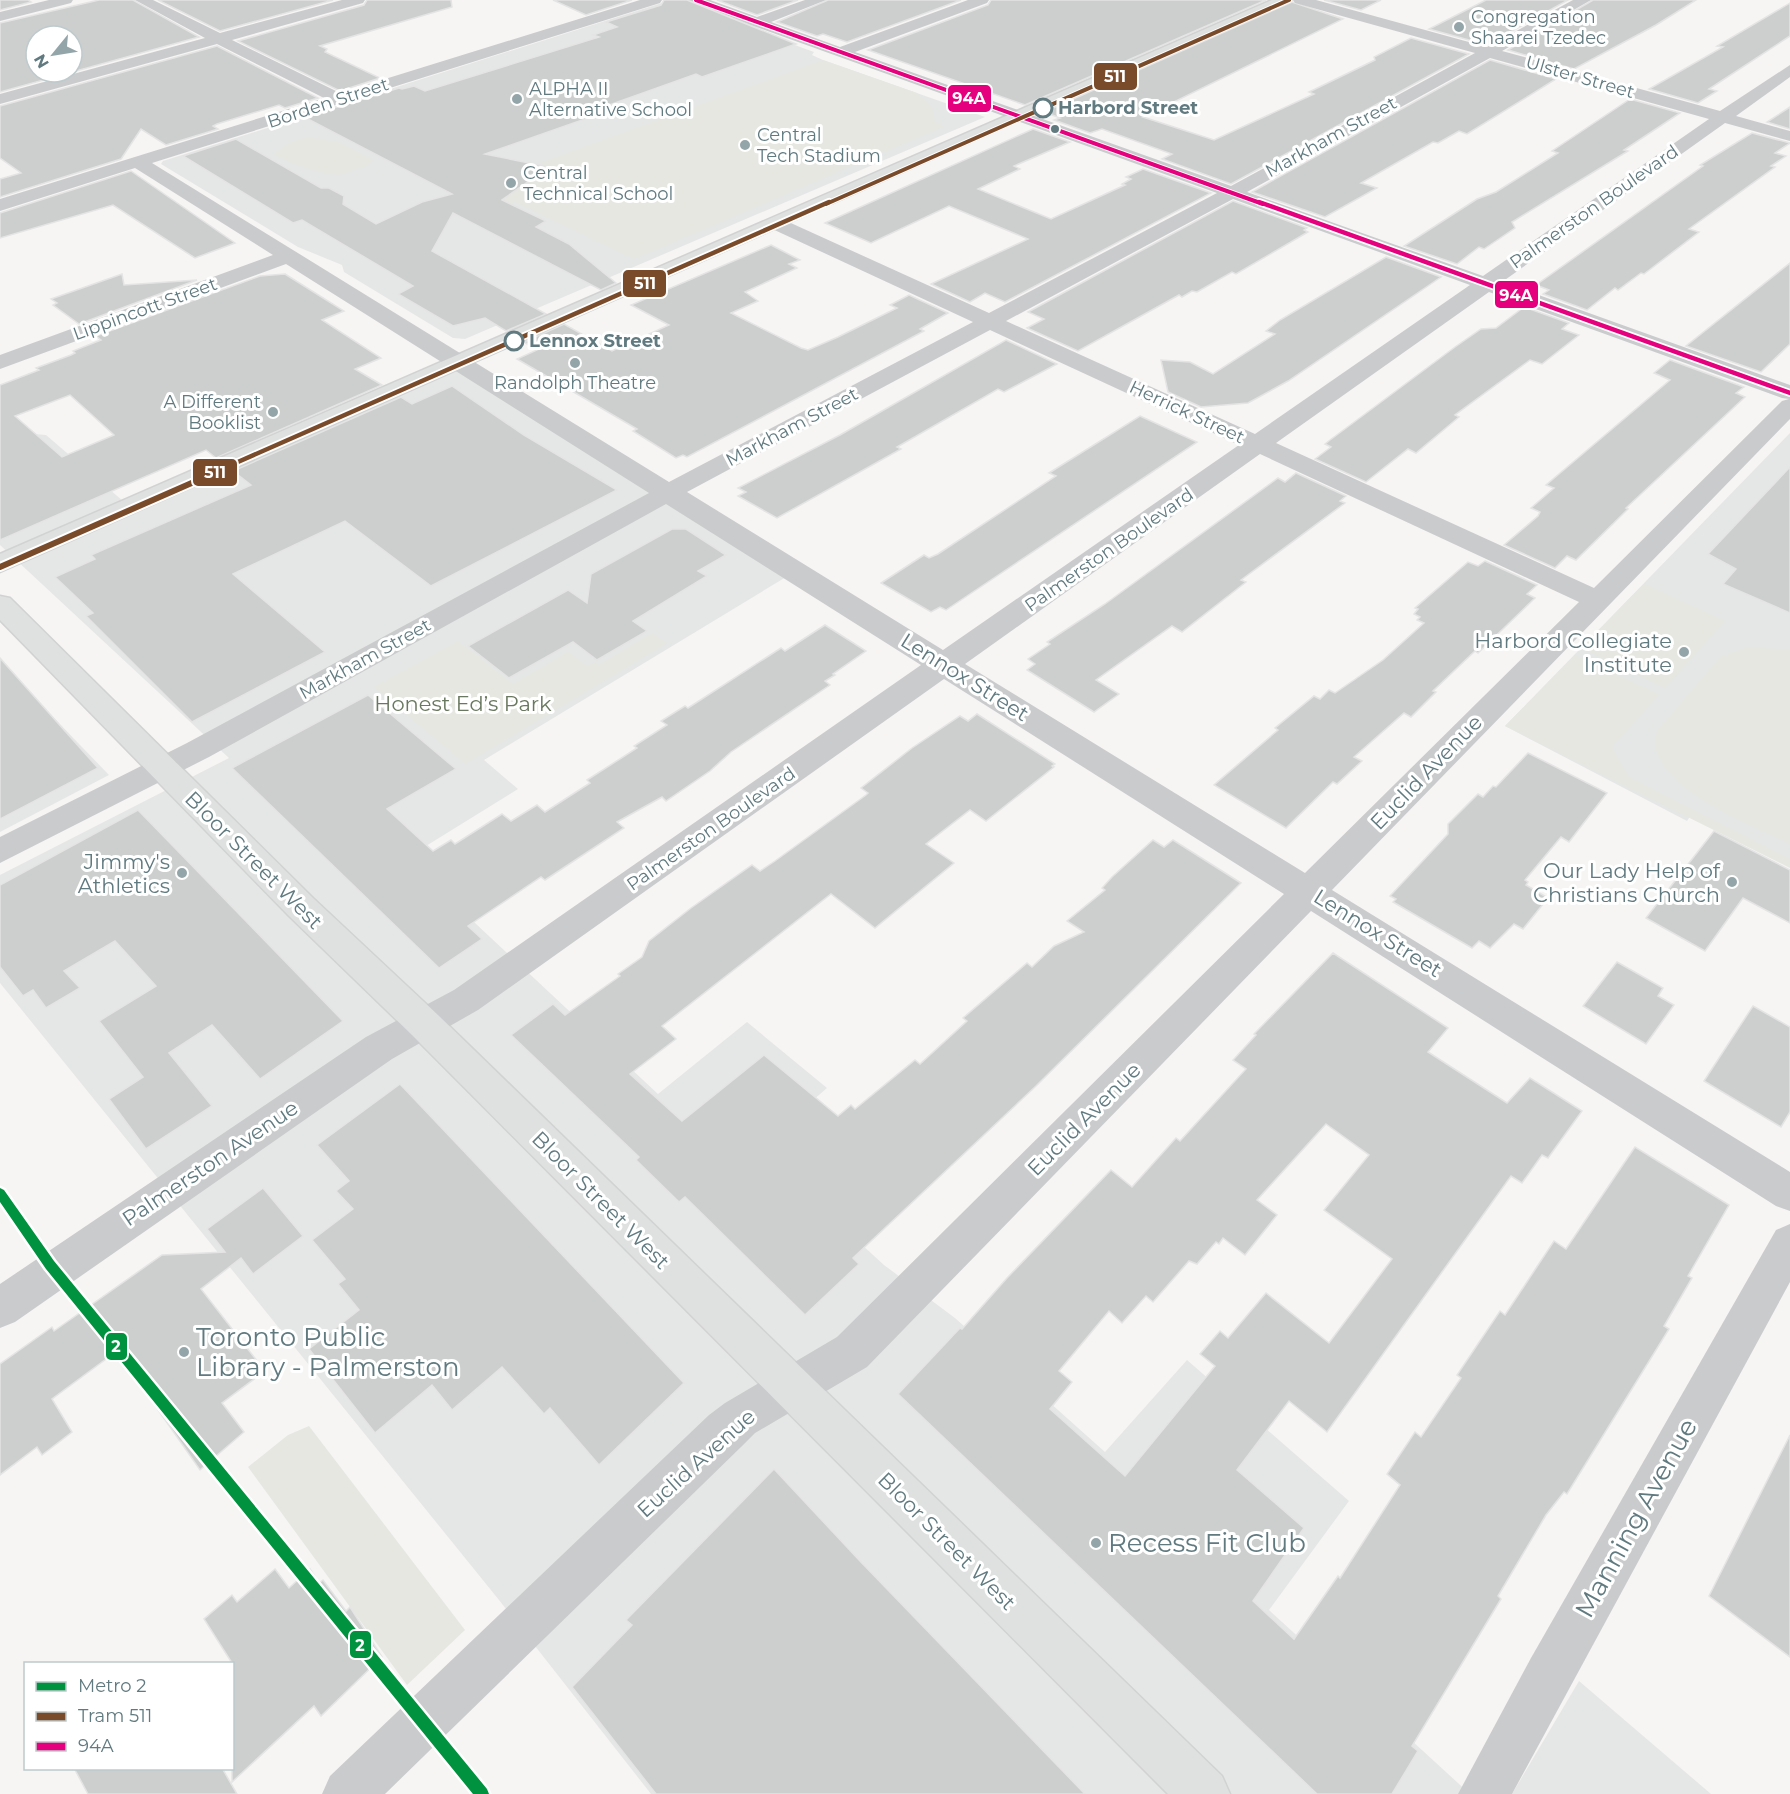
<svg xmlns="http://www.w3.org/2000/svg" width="1790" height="1794" font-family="Montserrat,sans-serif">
	<rect width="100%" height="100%" fill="#f6f5f4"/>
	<!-- built -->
	<g fill="#e5e7e6">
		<polygon points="671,0 814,52 812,55 823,60 985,117 465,339 453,338 344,272 342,265 298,247 161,164 163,161"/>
		<polygon points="460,362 796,571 484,760 518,789 426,846 428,879 658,1094 747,1022 827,1088 757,1149 884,1265 955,1318 1105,1452 1187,1360 1349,1501 1269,1610 1470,1794 651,1794 499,1600 0,983 0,875 229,758 0,545 0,403 35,434 46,435 130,507"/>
		<polygon points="1790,433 1790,866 1691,815 1687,821 1505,726"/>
		<polygon points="0,662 109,775 0,832"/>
		<polygon points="1579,1681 1711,1794 1512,1794"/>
	</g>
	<!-- green -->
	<g fill="#e6e7e1">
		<polygon points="823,60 917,93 932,107 935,122 945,126 634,259 515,202 504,206 491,198 537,164"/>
		<path d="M308,137l33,6 33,18 -11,7c-8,-1 -14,5 -21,6 -16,3 -55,-12 -68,-20l15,-11z"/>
		<polygon points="1644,584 1725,621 1665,688 1581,648"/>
		<polygon points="652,633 667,643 465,764 374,687 458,641 513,684 568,652 587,666 595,662 599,665"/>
		<path d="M1748,647l42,3v194c-37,-19 -153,-61 -132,-115l62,-72z"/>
		<polygon points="1575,655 1659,695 1612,747 1629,777 1790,859 1790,868 1505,726"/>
		<polygon points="309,1426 465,1630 407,1685 248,1467 288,1435"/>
	</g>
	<!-- building -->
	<g fill="#cdcfcf" stroke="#e5e4e4" stroke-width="1.5" fill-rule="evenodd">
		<polygon points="0,0 28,0 31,2 0,10"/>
		<path d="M99,0h34l66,37 -199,55v-69zM36,36h36v36h-36z"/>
		<polygon points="158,0 333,0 220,31"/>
		<polygon points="367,0 451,0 452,7 320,46 327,49 325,52 380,78 340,91 238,41 364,5"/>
		<polygon points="553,0 632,0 586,15"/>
		<polygon points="664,0 687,0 796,44 702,77 696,74 581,115 588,118 485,154 549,167 502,200 546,221 536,227 569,244 616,283 601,290 453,213 432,251 546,314 506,331 485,318 453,326 398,294 413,286 302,220 293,223 183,156 236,139 321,188 329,188 344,196 343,204 376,224 422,202 452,194 304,117 399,88 402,89 414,86 425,91 599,37 593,35 617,27 606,22 661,5"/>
		<polygon points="717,0 798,0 757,15"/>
		<polygon points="828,0 961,0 847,42 823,34 817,36 777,22"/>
		<polygon points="991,0 1266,0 1025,105 868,50 988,5"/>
		<polygon points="1324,0 1381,0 1361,10"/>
		<polygon points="1486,0 1568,0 1487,45 1429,29"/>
		<polygon points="1593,0 1696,0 1656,25 1574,69 1508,50"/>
		<polygon points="1292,2 1343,19 1143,117 1214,140 1314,94 1309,92 1375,60 1374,57 1411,38 1469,54 1231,184 1162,159 1172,154 1102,129 1090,133 1054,120 1060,118 1044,112"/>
		<polygon points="1790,3 1790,36 1709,89 1717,91 1698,103 1649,89 1723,47 1717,46"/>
		<polygon points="217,46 318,98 285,108 279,105 217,124 213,126 218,129 166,145 141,129 121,159 0,197 0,179 21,173 0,158 0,106"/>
		<polygon points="1490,60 1556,79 1467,134 1459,131 1438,143 1433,142 1361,183 1377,188 1325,217 1252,192"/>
		<polygon points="1630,99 1680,113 1624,150 1628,151 1512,222 1515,228 1484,249 1479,247 1457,264 1404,246 1477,199 1496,192 1558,153 1552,151"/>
		<polygon points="1790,107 1790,129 1767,122"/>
		<polygon points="1033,129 1070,142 1014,166 1020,169 978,189 1051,219 1125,185 1122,184 1131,179 1126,177 1143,169 1211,193 1005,302 985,293 970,302 931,284 1028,239 949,206 871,243 825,223"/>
		<polygon points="1752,133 1790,143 1775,153 1786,156 1771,166 1775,167 1689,229 1699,232 1644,274 1641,273 1618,290 1615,288 1587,310 1543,294 1549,290 1536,285 1703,166 1700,165"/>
		<polygon points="131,171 235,243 195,258 113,205 0,238 0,213"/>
		<polygon points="1233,201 1307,228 1304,230 1308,232 1236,274 1232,272 1197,292 1192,291 1182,297 1179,295 1078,351 1027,328 1044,319 1028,312"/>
		<polygon points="771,245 800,260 789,264 797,268 745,292 758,301 731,313 801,348 808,350 838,337 897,308 890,305 909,295 948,313 920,329 924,331 687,457 683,455 676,458 633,431 637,429 517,359 537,350 524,342 564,324 612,351 669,325 631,305"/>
		<polygon points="1386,257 1441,277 1288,381 1248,403 1201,407 1168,392 1161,360 1190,362 1213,374 1275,334 1266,331 1280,320"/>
		<polygon points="1790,263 1790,344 1761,372 1686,346"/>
		<polygon points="122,274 124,285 197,280 79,324 53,305 57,303 51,299"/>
		<path d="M285,274l59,37 -22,9 59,38 -26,11 27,16 -166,73 -10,-8 -206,90v-155l39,-15 -3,-2 35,-13 4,-2 -2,-2 28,-11 -5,-4 164,-60zM70,395l44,40 -52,22 -47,-41z"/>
		<polygon points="1524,307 1569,323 1562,329 1579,335 1542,364 1530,360 1455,415 1459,417 1416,453 1408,449 1366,482 1315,459 1331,447 1325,444 1330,440 1455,347 1481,329 1496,328"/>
		<polygon points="1006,340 1057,364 1004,392 998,389 897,447 901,449 777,518 738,496 746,492 738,488 840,435"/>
		<polygon points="1670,360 1744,387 1736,393 1745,397 1626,508 1628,509 1576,560 1567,556 1555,568 1504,545 1538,516 1540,512 1531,508 1554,488 1546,485 1670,380 1654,373"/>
		<polygon points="452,386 524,435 617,490 431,586 345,521 233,574 325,652 192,722 86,616 93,613 55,577 95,559 91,555 251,485 233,471 401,397 412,404"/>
		<polygon points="1140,416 1197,442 946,610 940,607 931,612 881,583 924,555 929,558 938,554 1056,476 1049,473"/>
		<polygon points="1790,467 1790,613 1723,584 1736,569 1708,554"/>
		<polygon points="1296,473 1346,496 1340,501 1345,503 1241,580 1246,582 1182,632 1172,626 1096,680 1119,694 1094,712 1027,670 1035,664 1028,659 1050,644 1047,642 1105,604 1278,478 1285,482"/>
		<polygon points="672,529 686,529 726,555 698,571 707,576 633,621 647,631 597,660 573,642 509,678 468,646 568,590 587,603 591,574"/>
		<polygon points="1485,561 1537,585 1527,594 1535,598 1478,653 1475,651 1433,691 1436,692 1411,717 1404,713 1354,757 1362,761 1337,784 1333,782 1286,828 1214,785 1278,730 1275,728 1314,696 1320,699 1329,690 1335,693 1383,660 1424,623 1417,620 1420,617 1414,614 1418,609 1415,608 1468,562 1478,566"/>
		<polygon points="825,625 866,651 833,674 835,675 825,681 830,685 731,752 710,771 666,801 662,797 617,822 624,828 545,880 541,877 468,926 482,939 439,968 232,768 368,695 456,769 387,809 433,851 451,840 455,844 502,814 511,821 537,805 545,812 590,783 587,780 637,748 634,746 667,725 661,721 685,706 688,708 781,648 785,651"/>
		<polygon points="0,658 98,768 0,819"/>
		<polygon points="977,714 1055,764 1052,766 1054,767 986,821 970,810 926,844 954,863 875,928 831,894 662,1026 676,1039 630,1074 682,1121 764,1055 838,1116 851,1105 855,1109 915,1060 920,1064 967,1021 963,1018 1027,963 1032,967 1054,946 1084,932 1067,921 1105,890 1102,888 1112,877 1153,840 1164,847 1173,840 1241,883 1036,1086 853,1258 859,1264 805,1315 685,1197 679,1202 636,1160 639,1157 511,1035 553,1004 565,1015 620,976 618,974 642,957 649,941 691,908 752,865 760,871 775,861 866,795 868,793 861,788 912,748 960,716 968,721"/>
		<polygon points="1528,753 1607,793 1569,842 1561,837 1525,880 1528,882 1526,885 1548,898 1523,929 1514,924 1490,948 1479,941 1472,948 1393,902 1396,899 1390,896 1448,834 1448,824 1478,794 1483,797 1493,786 1496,787"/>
		<polygon points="138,810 343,1021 260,1079 212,1025 169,1053 212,1106 146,1149 109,1099 143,1077 99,1021 156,986 115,941 64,971 80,988 46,1008 33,990 23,996 0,967 0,885"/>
		<polygon points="1714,831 1790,870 1790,923 1743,898 1705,951 1646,918"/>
		<path d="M1333,953l115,75 -20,24 79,51 23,-25 52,33 -34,47 -6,-3 -20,28 -11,-7 -184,256 -38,-31 -52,69 67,58 -51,73 41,38 44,-63 2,2 60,-93 -13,-11 28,-42 6,5 40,-59 -4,-3 43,-64 5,4 49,-74 12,8 69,-102 94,58 -41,71 4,2 -28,48 5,3 -102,165 -3,-2 -18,23 -48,81 3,3 -89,147 6,5 -26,43h-75l-419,-400 62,-66 2,1 45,-51 104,-108 21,17 44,-49 4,3 66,-72 -13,-9 23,-25 -2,-1zM1326,1124l43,31 -45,55 68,49 -63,84 -63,-50 -38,45 -8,-7 -20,23 15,12 -90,110 -75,-67 22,-27 -13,-11 50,-60 13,12 24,-27 7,6 36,-41 8,3 19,-22 3,2 4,-6 22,17 32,-40 -20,-15z"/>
		<polygon points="1617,962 1663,988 1658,996 1674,1005 1646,1044 1583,1006"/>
		<polygon points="1753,1006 1790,1027 1790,1112 1781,1127 1704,1081"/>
		<polygon points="400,1084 684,1383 599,1465 550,1408 544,1414 502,1367 452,1410 432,1385 375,1433 309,1349 359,1310 338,1284 345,1279 312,1240 353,1209 336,1191 349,1181 317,1145"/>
		<polygon points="263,1188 303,1236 253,1274 241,1258 201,1289 265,1371 222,1403 244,1432 200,1470 117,1351 52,1399 72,1432 42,1455 37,1447 0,1475 0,1364 52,1327 54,1331 162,1255 225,1252 207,1229"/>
		<polygon points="1790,1435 1790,1657 1709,1596"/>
		<polygon points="774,1469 860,1561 1085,1794 656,1794 572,1687 632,1625 626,1620"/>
		<polygon points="275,1569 289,1588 310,1569 319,1583 323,1580 346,1611 350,1607 382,1657 321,1716 314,1706 232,1782 232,1663 204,1619 232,1595 237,1602"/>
		<polygon points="74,1768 222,1768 237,1794 88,1794"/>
	</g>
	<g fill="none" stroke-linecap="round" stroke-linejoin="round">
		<defs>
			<g id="major">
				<polygon points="1272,0 1291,0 0,572 0,554"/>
				<polygon points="0,596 10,598 313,898 438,1015 1222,1776 1230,1794 1168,1794 412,1035 289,916 0,620"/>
			</g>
		</defs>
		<!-- major casing -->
		<use href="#major" stroke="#d1d2d2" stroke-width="3"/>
		<!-- minor -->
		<g fill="#cacbcc" fill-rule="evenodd">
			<polygon points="49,0 73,0 71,3 0,21 0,12"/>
			<path d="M135,0h18l67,33 122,-33h23l-2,3 -131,37 108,53 300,-93h22l-2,3 -508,160 517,319 304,-160 -205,-95 -3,-4 3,-4h14l207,94 228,-120 -466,-168 -62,-25h21l47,17 48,-17h21l-55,22 69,25 128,-47h21l-2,3 -132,49 376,134 244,-133 -180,-50 -2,-3h23l171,47 86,-47h18l-89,51 218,60 70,-46v12l-54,39 54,15v10l-65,-18 -223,159 288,103v34l-458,471 458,282v39l-14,-5 -465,-295 -444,456 -112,66 -14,14 -356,347h-63l8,-18 379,-361 16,-12 112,-66 447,-443 -340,-215 -466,331 -86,49 -377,263 -15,6v-44l366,-247 88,-47 467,-325 -255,-161 -457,253 -209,106v-26l187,-94 462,-250 -363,-229 -286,105v-14l273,-100 -138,-87 -135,43v-12l324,-101 -107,-54 -217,60v-10l205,-56zM1490,58l219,61 -226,157 -236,-84zM1233,199l237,86 -215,149 -249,-113zM1489,292l293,106 7,1 -7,2 -188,187 -318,-145zM990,330l249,115 -296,205 -256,-158zM1260,454l319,148 -274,271 -340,-209z"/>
			<polygon points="1790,1224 1790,1282 1512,1794 1458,1794 1531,1658 1776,1230"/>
		</g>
		<!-- major -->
		<use href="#major" fill="#dfe0e0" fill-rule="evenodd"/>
		<defs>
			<polyline id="bus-1-far1" points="696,0 1263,204"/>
			<polyline id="bus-1" points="1259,202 1790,393"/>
		</defs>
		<!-- bus-1-far1 casing -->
		<use href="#bus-1-far1" stroke="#fff" stroke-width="6"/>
		<!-- bus-1 casing -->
		<use href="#bus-1" stroke="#fff" stroke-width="8"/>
		<!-- bus-1-far1 -->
		<use href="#bus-1-far1" stroke="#e5007d" stroke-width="4"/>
		<!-- bus-1 -->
		<use href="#bus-1" stroke="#e5007d" stroke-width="4.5"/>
		<defs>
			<polyline id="tram-1-far2" points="826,204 1289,0"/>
			<polyline id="tram-1-far1" points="231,465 829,202"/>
			<polyline id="tram-1" points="0,567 235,464"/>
		</defs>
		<!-- tram-1-far2 casing -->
		<use href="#tram-1-far2" stroke="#fff" stroke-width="6"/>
		<!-- tram-1-far1 casing -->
		<use href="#tram-1-far1" stroke="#fff" stroke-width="8"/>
		<!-- tram-1 casing -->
		<use href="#tram-1" stroke="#fff" stroke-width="10"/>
		<!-- tram-1-far2 -->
		<use href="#tram-1-far2" stroke="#7a4b2a" stroke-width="4"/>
		<!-- tram-1-far1 -->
		<use href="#tram-1-far1" stroke="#7a4b2a" stroke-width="4.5"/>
		<!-- tram-1 -->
		<use href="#tram-1" stroke="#7a4b2a" stroke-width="6"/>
		<defs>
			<polygon id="metro-1" points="0,1188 4,1190 54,1261 487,1789 489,1794 473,1794 46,1269 0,1202"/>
		</defs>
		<!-- metro-1 casing -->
		<use href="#metro-1" stroke="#fff" stroke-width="5"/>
		<!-- metro-1 -->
		<use href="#metro-1" fill="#00923f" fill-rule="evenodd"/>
	</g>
	<!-- markers -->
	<g fill="#94a5a9" stroke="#fff" stroke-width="2">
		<circle cx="1459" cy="27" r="6"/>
		<circle cx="517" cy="99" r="6"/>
		<circle cx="745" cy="145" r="6"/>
		<circle cx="511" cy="183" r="6"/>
		<circle cx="575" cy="363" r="6"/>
		<circle cx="273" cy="412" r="6"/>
		<circle cx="1684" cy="652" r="6"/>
		<circle cx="182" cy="873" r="6"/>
		<circle cx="1732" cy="882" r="6"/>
		<circle cx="184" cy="1352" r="6"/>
		<circle cx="1096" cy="1543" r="6"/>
	</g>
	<g fill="#fff" stroke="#607a80" stroke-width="3">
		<circle cx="1043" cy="108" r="9"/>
		<circle cx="514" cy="341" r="9"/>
	</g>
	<circle fill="#607a80" stroke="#fff" stroke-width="2" cx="1055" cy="129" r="5"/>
	<g text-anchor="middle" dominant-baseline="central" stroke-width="6" stroke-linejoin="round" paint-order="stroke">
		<!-- far-poi labels -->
		<g font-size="18" fill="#607a80" stroke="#fff" text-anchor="start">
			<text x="1471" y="17">Congregation<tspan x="1471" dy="21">Shaarei Tzedec</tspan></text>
			<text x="529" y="89">ALPHA II<tspan x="529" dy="21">Alternative School</tspan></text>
			<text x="757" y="135">Central<tspan x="757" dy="21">Tech Stadium</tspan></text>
			<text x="523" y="173">Central<tspan x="523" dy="21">Technical School</tspan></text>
			<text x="575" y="383" text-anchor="middle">Randolph Theatre</text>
			<text x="261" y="402" text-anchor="end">A Different<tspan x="261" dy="21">Booklist</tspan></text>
		</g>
		<!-- far-street labels -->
		<g font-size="18" fill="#607a80" stroke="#fff">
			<text transform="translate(1580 77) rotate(16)">Ulster Street</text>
			<text transform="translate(328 103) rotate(-18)">Borden Street</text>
			<text transform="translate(1331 137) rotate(-29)">Markham Street</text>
			<text transform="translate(1594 207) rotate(-35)">Palmerston Boulevard</text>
			<text transform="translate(145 309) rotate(-20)">Lippincott Street</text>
			<text transform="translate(1187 412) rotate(25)">Herrick Street</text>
			<text transform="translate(792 427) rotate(-28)">Markham Street</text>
			<text transform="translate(1109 550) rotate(-35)">Palmerston Boulevard</text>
			<text transform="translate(365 659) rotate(-29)">Markham Street</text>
			<text transform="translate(711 829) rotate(-35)">Palmerston Boulevard</text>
		</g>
		<!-- far-stop labels -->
		<g font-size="18" font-weight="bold" fill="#607a80" stroke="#fff" text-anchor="start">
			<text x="1058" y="108">Harbord Street</text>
			<text x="529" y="341">Lennox Street</text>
		</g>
		<!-- poi labels -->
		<g font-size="21" fill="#607a80" stroke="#fff" text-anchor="end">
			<text x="1672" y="640">Harbord Collegiate<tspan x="1672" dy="24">Institute</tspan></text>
			<text x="170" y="861">Jimmy's<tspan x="170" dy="24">Athletics</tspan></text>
			<text x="1720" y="870">Our Lady Help of<tspan x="1720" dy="24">Christians Church</tspan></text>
		</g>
		<!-- street labels -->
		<g font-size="21" fill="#607a80" stroke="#fff">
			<text transform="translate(965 677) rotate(32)">Lennox Street</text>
			<text transform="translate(1426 772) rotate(-46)">Euclid Avenue</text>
			<text transform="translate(254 860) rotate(45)">Bloor Street West</text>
			<text transform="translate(1378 933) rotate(32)">Lennox Street</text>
			<text transform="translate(1084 1119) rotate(-45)">Euclid Avenue</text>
			<text transform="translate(210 1163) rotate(-34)">Palmerston Avenue</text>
			<text transform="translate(601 1200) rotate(45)">Bloor Street West</text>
			<text transform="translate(696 1463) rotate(-42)">Euclid Avenue</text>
			<text transform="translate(947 1541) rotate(45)">Bloor Street West</text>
		</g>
		<!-- park labels -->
		<g font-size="21" fill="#6a785f" stroke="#fff">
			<text x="463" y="703">Honest Ed’s Park</text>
		</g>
		<!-- near-poi labels -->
		<g font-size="26" fill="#607a80" stroke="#fff" text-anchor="start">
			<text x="196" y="1337">Toronto Public<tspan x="196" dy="30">Library - Palmerston</tspan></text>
			<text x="1108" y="1543">Recess Fit Club</text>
		</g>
		<!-- near-street labels -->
		<g font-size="26" fill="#607a80" stroke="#fff">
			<text transform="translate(1636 1518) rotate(-61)">Manning Avenue</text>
		</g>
	</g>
	<g stroke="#fff" stroke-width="2">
		<rect x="1093" y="62" width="45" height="29" rx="6" fill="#7a4b2a"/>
		<rect x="947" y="84" width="45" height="29" rx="6" fill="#e5007d"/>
		<rect x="622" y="269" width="45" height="29" rx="6" fill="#7a4b2a"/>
		<rect x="1494" y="280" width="45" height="29" rx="6" fill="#e5007d"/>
		<rect x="192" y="458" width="46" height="29" rx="6" fill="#7a4b2a"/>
		<rect x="105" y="1332" width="23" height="29" rx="6" fill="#00923f"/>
		<rect x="349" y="1630" width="23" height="29" rx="6" fill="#00923f"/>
	</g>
	<g font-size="16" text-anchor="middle" font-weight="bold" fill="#fff">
		<text x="1115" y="82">511</text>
		<text x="969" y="104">94A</text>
		<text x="645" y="289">511</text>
		<text x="1516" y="301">94A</text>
		<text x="215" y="478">511</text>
		<text x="116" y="1352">2</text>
		<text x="360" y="1651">2</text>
	</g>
	<!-- legend -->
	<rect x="24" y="1662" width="210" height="108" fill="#ffffff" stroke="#bfcacc" stroke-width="1.5"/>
	<rect x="36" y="1682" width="30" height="9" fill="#00923f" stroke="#bfcacc" stroke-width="1.5"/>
	<text x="78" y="1692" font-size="18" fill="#607a80">Metro 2</text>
	<rect x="36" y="1712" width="30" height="9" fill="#7a4b2a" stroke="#bfcacc" stroke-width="1.5"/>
	<text x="78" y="1722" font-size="18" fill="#607a80">Tram 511</text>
	<rect x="36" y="1742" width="30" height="9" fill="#e5007d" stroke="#bfcacc" stroke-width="1.5"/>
	<text x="78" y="1752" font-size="18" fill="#607a80">94A</text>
	<!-- north arrow -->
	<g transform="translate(54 54) rotate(240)"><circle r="28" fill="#ffffff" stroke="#bfcacc" stroke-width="1.5"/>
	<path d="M0-4.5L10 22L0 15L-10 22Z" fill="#94a5a9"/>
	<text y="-9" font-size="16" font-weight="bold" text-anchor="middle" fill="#607a80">N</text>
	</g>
</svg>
